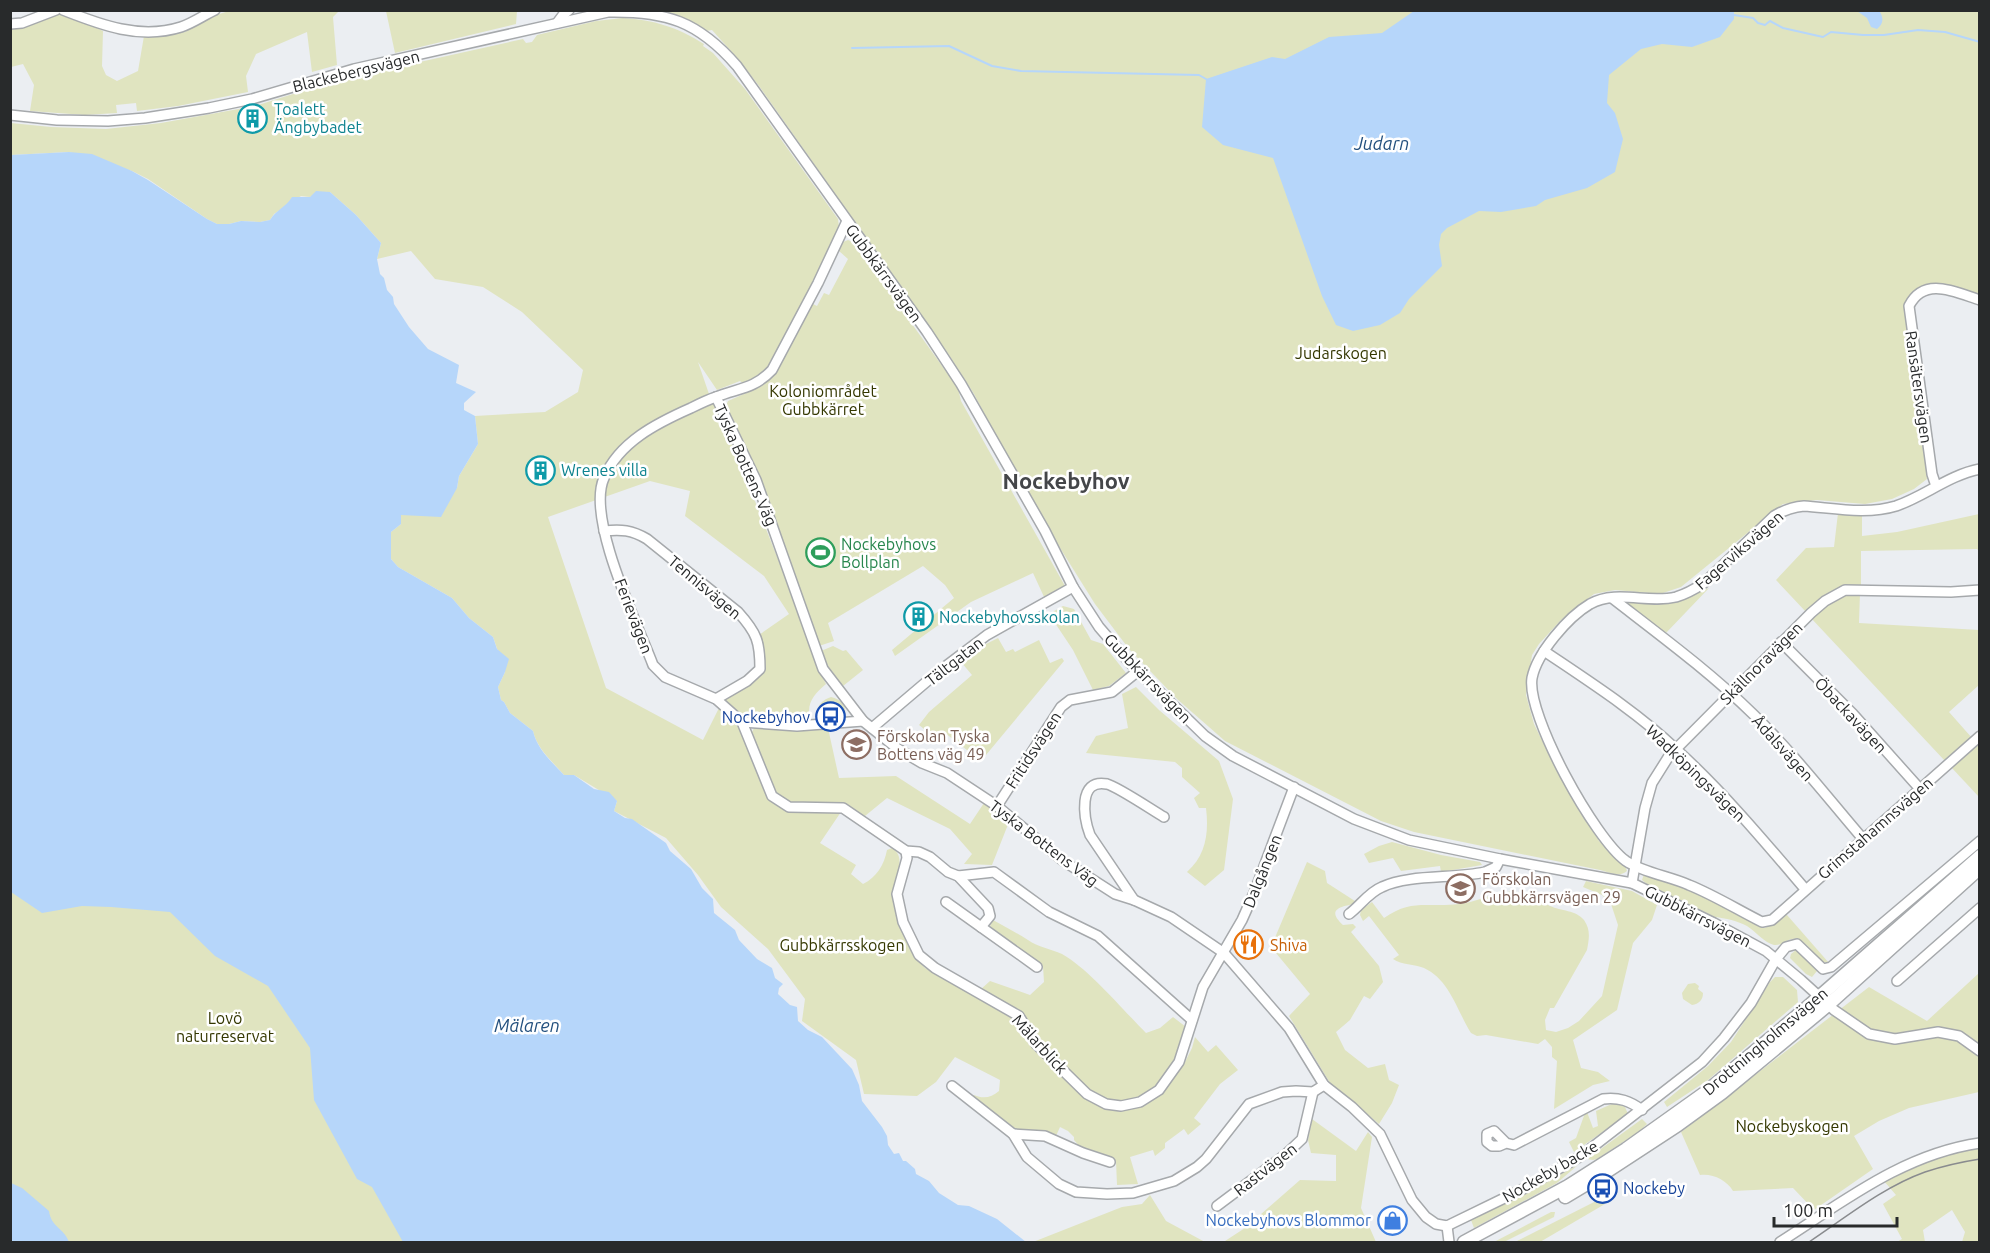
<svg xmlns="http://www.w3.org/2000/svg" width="1990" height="1253" font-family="Ubuntu,sans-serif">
	<rect width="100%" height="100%" fill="#ebeef2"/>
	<!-- green -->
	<g fill="#e0e4c0" fill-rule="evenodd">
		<path d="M229,11h110l-6,6 4,48 -25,7 -5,-40 -51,22 -10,22 2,16 -70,14 -41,5 -1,-8 -20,2 1,8 -32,2 -55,-4 4,-26 -11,-21 -12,3 -1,-38c20,0 38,-18 57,-14 12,2 25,11 36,16l-1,35 4,9 11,6 21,-10 6,-35 41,-4 31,-17z"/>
		<polygon points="386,11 386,10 517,11 516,24 395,53"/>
		<path d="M660,11h1319v285l-23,-8 -27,-4 -17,8 -8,14 6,35 7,81 8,36 2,21 -13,10 -22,10 -27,5 -48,-4 -34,4 -102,83 -21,7 -45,-4 -21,4 -33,26 -22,24 -7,11 -6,40 8,29 22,45 43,72 26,25 2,5c-8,7 -18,1 -27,-1l-186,-38 -33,-11 -156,-80 -48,-42 -48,-50 -34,-45 -70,-112 -51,-98 -23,-36 -192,-272 -20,-26 -27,-30 -6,1 -26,-15z"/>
		<path d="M623,18c31,2 54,9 81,26l-1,2 10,7 32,36 93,130 1,8 -67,138 -17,16 -10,4 -5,-4 -23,9 -19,-28 11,32 29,64 47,119 32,89 9,18c-12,10 -21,20 -15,37l-15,1 -50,-5 -8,7 14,8 3,-6 73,2 11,50 57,-2 74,48 14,-21 25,19 -17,43 -28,-1 8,-10 -22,-25 -63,-31 -22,18 -20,-10 -25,37 36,22 -5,9 12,10c14,-7 21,-19 24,-34l5,-2c18,11 -2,36 1,52 3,24 16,51 32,68l90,52 11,19 34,35 36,30 10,4 55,-16 23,-28 8,-16 3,-11 13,15 8,-7 22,25 -18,14 -26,34 7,6 -13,11 -4,-6 -19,14v5l-10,8 -2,-6 -23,7 8,27 -21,1 -1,-24 -34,-12 -8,-9v-3l-6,-6 -8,-4 -4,9 -39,-6 -44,-34 1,-1c9,4 17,3 25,-4l1,-11 -45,-23 -19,25 -19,14 -53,-2 -8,-34 -54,-39 3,-22 -37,-50 -47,-42 -23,-32 -32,-37 -52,-27 3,-10 -43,-26h-10c-12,-14 -27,-26 -31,-44l-23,-18 -6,-11 -3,-2 -3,-13 7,-15 -12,-35 -24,-19 -17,-20 -54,-31 -7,-8v-27l10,-8v-9l7,-1 49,-26 2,-12 19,-32 -3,-28 70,-4 33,-20 5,-22 -61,-58 -39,-25 -48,-8 -24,-28 -34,8 4,-16 -25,-28 -26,-23 -20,5 -9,-1 -27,18 -4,6 -10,2 -19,-1 -12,3h-12l-10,-5 -59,-40 -16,-8 -63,-19 -58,3v-32l40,4 55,2 55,-6 94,-17 79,-25 189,-42 3,4 6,-1 5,-7 59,-14zM650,481l40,10 -5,25 79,60 25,38 -33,23 3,32 -43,34 4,3 -17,34 -97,-52 -58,-171z"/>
		<polygon points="848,240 853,242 958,388 961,401 1065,586 1063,591 1045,599 1033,573 971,602 895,656 892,650 954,598 945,585 923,566 828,623 834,641 819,646 725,408 728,401 762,386 776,371 811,303 817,306 824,293 829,295 848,259 839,251 843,242"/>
		<path d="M1838,513l24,2v21l35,-4 82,-18v37l-2,-2 -116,2v34c-28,1 -35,8 -55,27l-30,-32 30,-32 28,-1z"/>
		<polygon points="10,525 755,1242 11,1242"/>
		<polygon points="1709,588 1665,634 1623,603 1623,600 1673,602"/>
		<polygon points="1847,593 1860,593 1859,623 1979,630 1979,685 1949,712 1972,738 1945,761 1811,618 1827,603"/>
		<polygon points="1063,606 1074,609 1091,640 1103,644 1126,673 1109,686 1093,690 1073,650 1049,614"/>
		<polygon points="998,638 1006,652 1013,649 1015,652 1039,640 1050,663 1062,658 1064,661 981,761 945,733 938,740 919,725 929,712 972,675 961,662 982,646"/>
		<polygon points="833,646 843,651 846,650 863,670 843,686 828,666 821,651"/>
		<path d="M1136,687l23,23 60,51 14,38 -9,71 -19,16 -18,-14c19,-17 22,-39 19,-64h-7l-5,-10 6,-5 -18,-16v-9l-7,-6 -89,-9 10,-17 32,-8 -6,-34z"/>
		<path d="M831,697c10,2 16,9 14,19l-10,1 -1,-3 -6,1 -1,2 -4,2c-11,-9 -2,-19 8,-22z"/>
		<polygon points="1977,744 1980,747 1979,797 1951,767"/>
		<polygon points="1392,842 1441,855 1480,862 1482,865 1441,872 1440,866 1401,871 1393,858 1369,863 1364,854 1379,846"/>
		<path d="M1307,862l18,9 2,12 31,20c-11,3 -35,4 -15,22l10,-1 3,3 -5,5 28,34 4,16 -13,17 -6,-3 -14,24 -14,12 9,18 23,18 17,-4 4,16 10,5 -7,18 -13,21 -49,-41 -41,-67 21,-22 -39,-47z"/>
		<path d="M1644,874l44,14 77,40 22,-16v3l42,48 -7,-1c-7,-7 -15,-20 -25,-23 -9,-2 -14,7 -23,6 -9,-2 -19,-14 -27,-19 -9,-5 -22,-8 -32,-9l-68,-33 -5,-4z"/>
		<path d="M1586,881l46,10 25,14 -5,15 -19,23 -16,67 -44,30 8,28 17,4 12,9 -17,4 -39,24 3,-48 -5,-4v-10l-7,-8 -7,5 -52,-9 -9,1 -6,-3c-14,-22 -21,-53 -47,-65 -10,-4 -22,-3 -31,-9l6,-4 -30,-39 -6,5 -3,-6 1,-5 11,-8 12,16c28,-20 44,-10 75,-14 16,-1 32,-11 48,-12 6,-1 13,0 19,2 8,3 16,8 24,12 11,5 26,4 34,14 7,10 5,19 3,30l-33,58h-4l-5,12 1,10 10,2 12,-4 11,-7 23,-25 16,-71 -7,-21 -9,-9 -19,-8z"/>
		<path d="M993,920c12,7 24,13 35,20 10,7 23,9 34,14 27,15 61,56 84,79l14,-5 13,-11 13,10c-10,32 -24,72 -64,74 -5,0 -13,0 -18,-2 -23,-11 -55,-50 -73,-69 -15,-15 -35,-27 -51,-40l10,-9 40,14 14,-13 -1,-16 -51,-36 -2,-4z"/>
		<polygon points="1796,950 1817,971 1812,977 1806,974 1790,958 1791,954"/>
		<path d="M1979,973v119l-70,16 -30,13 -25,15 19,33 -59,41 -21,-22 -60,3c-6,-11 -21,-18 -33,-16l-19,-43 188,-145 58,34z"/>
		<polygon points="1775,977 1783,977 1797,990 1798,1002 1708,1080 1667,1107 1664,1102 1708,1066 1731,1042 1770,982"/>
		<path d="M1695,983l4,3 -1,3 5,4c0,7 -4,11 -11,12l-9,-6 -1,-6 6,-9z"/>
		<polygon points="1614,1103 1625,1107 1628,1114 1574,1152 1569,1142 1576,1138 1585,1113 1587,1112 1593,1128 1598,1126 1596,1111"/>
		<polygon points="1312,1119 1356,1151 1368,1132 1372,1137 1361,1208 1376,1242 1212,1242 1225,1241 1245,1228 1300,1180 1336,1181 1336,1155 1311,1153 1308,1140"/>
		<polygon points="1642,1119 1647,1124 1640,1131 1597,1159 1593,1160 1587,1159"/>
		<path d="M1979,1147v95h-17l3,-10 -13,-22 -29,20 2,12h-28l5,-3 -19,-35 13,-9 -12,-14c30,-17 62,-29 95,-34z"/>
		<polygon points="1578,1165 1557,1183 1474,1228 1471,1220"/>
		<polygon points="1150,1195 1166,1221 1205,1242 1033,1242 1122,1207 1142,1204"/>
		<polygon points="1602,1198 1605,1204 1540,1242 1515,1242"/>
		<polygon points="1551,1212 1555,1212 1554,1217 1504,1242 1494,1242"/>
	</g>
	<!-- water -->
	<g fill="#b6d6fa">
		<polygon points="1414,11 1734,10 1734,19 1720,37 1692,47 1662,44 1641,49 1609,75 1607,103 1615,113 1623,139 1615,172 1587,188 1545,200 1536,206 1501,212 1479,211 1447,228 1441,234 1439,245 1442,266 1409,299 1400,313 1380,325 1353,331 1336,325 1322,296 1273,158 1223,145 1202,127 1206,79 1272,57 1285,59 1329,37 1382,33"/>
		<path d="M1857,11l23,1c4,7 3,12 -3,17l-6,-2 -4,-9z"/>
		<path d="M69,152l23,2 40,17 16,9 59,39 10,5h12l12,-3 19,1 10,-2c6,-10 16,-13 22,-23h18l6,-6 14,1 26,23 25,28 -4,16 3,15 4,4 3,12 6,7 1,7 15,23 19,22 31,16 -3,18 20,9 -12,11v7l11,6 3,28 -19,32 -2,12 -16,29 -40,-2v9l-10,8v27l7,8 54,31 17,20 24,19 4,12 12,10 -4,13 -7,15 3,13 3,2 6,11 23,18c4,18 18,30 31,44h10l20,14 15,3 8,9 -3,10 11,7 7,1 34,24 4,8 21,18 11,19 11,11 1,14 21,17 4,10 18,19 15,9 3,10 8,6 -4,4 -1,6 12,11 7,2 1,14 10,9 14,7 30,32 7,16 3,16 20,26 5,9 1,9 6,9 5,-1 4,8h3l9,8 1,5 13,7 10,12 19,12 11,1 28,13 29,23h-623l-31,-55 -15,-8 -43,-79 -4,-52 -42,-62 -53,-30 -45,-44 -59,-5 -29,-1 -40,7 -31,-21v-737z"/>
		<path d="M11,1183l11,5 27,23c2,16 15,17 20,31h-58z"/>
	</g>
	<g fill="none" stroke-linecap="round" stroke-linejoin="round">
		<!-- stream -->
		<g stroke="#b6d6fa" stroke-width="2">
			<polyline points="1734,15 1753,18 1758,23 1765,25 1770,21 1783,28 1823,37 1831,32 1863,35 1884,35 1918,30 1945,32 1980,42"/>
			<polyline points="852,48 949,46 992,66 1021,71 1199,75 1206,79"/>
		</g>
		<defs>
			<g id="minor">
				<path d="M63,10c38,15 77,30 118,17 12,-4 23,-12 34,-17"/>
				<polyline points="557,23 563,15 569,10"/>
				<polyline points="10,24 22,23 56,10"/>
				<path d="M10,115l47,5 51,1 37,-3 64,-10 43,-9 102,-30 254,-57c58,-1 90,9 129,54l190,266 34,52 84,147 28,56 26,40 31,36 75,73 28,20 121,63 55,21 91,19 132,24 82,40 52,28 35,29 33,30 35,24 26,5 43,-7 21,4 21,15"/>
				<path d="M847,221l-29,62 -46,87c-18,19 -33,18 -56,27 -9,3 -17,7 -25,11 -34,15 -72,34 -87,70 -18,40 33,145 49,187l12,12 51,22 26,23 30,74 17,11 54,1 63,43 13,1 11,5 18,15 10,4 30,32 2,8 -9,11 -35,-25"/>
				<polyline points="716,397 756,480 823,669 863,721 898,749 922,763 947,773 997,806 1062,860 1115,894 1134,900 1171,917 1224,953 1289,1028 1324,1085 1352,1107 1380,1134 1412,1200 1426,1217 1436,1224 1447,1226 1453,1223 1523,1189 1581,1156 1702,1062 1724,1038 1751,1003 1776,959 1786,947 1797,944 1823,969 1831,967 1980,841"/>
				<path d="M1980,469c-31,6 -55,27 -84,37 -29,9 -63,2 -92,0 -12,1 -20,4 -30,10l-70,67c-9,6 -18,11 -28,14 -28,7 -59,-8 -86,7 -22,13 -53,49 -58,74 -6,37 63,161 94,183 18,12 43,15 63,24 25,10 49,25 73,37l10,-2 208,-184"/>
				<path d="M1936,486l-4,-12 -23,-168c15,-30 46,-14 71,-6"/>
				<path d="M604,531c17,-2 28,-1 43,8l91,73c19,21 22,30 22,57l-13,12 -31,18"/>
				<path d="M1612,598c49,38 98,74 142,117 39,38 73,82 109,124"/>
				<polyline points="1781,642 1853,714 1920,789"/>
				<path d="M1544,651c46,31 93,61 133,99 47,43 87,91 128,139"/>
				<polyline points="742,722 797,726 863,721"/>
				<polyline points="872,728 938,672 987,635 1073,587"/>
				<polyline points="997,806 1061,707 1070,700 1112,692 1138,671"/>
				<polyline points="906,851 907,858 897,894 903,922 919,955 935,968 1019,1016 1036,1044 1087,1094 1106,1104 1121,1106 1140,1102 1159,1090 1179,1062 1203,987 1242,920 1254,893 1294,787"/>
				<polyline points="958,876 994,872 1049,912 1098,936 1192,1020"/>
				<polyline points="1632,883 1645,808 1652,783 1669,756 1811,613 1825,601 1845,590 1951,592 1980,590"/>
				<path d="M1134,900l-44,-65c-6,-16 -13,-57 17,-51 11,3 45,26 57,33"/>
				<path d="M1349,914c11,-8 20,-22 33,-27 27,-13 72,-8 103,-15l11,-5 4,-8"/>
				<polyline points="981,927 1037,967"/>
				<polyline points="1897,981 1980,908"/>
				<polyline points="952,1086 1013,1134 1027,1157 1059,1184 1076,1192 1107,1194 1133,1193 1174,1181 1197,1167 1206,1159 1249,1104 1282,1092 1296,1091 1313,1092 1324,1085"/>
				<polyline points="1013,1134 1045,1136 1083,1153 1110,1162"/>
				<path d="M1506,1143l-7,3h-7l-5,-4v-8l7,-3 12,12 8,2 89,-46c16,-2 27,2 39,11"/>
				<polyline points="1217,1206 1285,1155 1302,1139 1313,1092"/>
				<polyline points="1447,1226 1449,1242"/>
				<path d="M1780,1242c63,-40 123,-88 200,-99"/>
			</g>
			<g id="major">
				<polyline points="1565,1197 1600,1176 1678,1125 1722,1093 1828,1005 1980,868"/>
				<polyline points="1464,1242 1568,1186 1626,1149 1706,1092 1803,1011 1980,856"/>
			</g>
		</defs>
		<!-- minor casing -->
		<use href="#minor" stroke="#a6a9ac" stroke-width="12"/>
		<!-- major casing -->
		<use href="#major" stroke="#a6a9ac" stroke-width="15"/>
		<!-- minor -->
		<use href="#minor" stroke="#fff" stroke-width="9"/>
		<!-- major -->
		<use href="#major" stroke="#fff" stroke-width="12"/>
		<!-- tram -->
		<path stroke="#898b8e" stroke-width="1.5" d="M1809,1242c36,-24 74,-55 116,-70 18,-6 36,-10 55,-13"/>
	</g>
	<!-- icons -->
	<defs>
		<symbol id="building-ring" viewBox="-11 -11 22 22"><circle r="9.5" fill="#fff" stroke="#0f9aa8" stroke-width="1.5"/><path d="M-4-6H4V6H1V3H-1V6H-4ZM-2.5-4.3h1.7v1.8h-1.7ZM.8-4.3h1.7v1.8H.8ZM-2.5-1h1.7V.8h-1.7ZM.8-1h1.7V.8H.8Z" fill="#0f9aa8"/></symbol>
		<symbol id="stadium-ring" viewBox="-11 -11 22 22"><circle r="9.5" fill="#fff" stroke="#2e9e5b" stroke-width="1.5"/><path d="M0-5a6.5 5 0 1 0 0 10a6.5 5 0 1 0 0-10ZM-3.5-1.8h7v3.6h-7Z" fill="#2e9e5b"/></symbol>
		<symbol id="bus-ring" viewBox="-11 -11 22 22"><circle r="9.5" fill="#fff" stroke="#1a4fb4" stroke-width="1.5"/><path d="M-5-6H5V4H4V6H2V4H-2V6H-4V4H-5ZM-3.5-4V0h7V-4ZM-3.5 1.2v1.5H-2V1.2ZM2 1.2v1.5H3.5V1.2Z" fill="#1a4fb4"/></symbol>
		<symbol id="school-ring" viewBox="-11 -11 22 22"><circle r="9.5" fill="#fff" stroke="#8d6e63" stroke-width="1.5"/><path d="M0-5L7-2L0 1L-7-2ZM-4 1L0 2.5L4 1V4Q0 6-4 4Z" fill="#8d6e63"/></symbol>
		<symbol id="restaurant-ring" viewBox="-11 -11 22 22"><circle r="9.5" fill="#fff" stroke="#e8710a" stroke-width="1.5"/><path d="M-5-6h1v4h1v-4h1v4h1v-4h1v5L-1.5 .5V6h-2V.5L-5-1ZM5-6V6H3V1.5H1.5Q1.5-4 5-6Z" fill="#e8710a"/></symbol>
		<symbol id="shop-ring" viewBox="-11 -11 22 22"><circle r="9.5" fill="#fff" stroke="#3f7fe0" stroke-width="1.5"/><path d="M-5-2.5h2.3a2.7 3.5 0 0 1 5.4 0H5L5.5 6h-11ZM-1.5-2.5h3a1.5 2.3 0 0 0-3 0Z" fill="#3f7fe0"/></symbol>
	</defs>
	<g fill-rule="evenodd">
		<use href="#building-ring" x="236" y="102" width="33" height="33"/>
		<use href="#building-ring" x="524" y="454" width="33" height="33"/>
		<use href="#stadium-ring" x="804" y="536" width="33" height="33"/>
		<use href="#building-ring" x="902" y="600" width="33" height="33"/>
		<use href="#bus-ring" x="814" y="700" width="33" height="33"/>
		<use href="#school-ring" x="840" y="728" width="33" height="33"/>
		<use href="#school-ring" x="1444" y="872" width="33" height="33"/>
		<use href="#restaurant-ring" x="1232" y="928" width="33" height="33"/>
		<use href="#bus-ring" x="1586" y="1172" width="33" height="33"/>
		<use href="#shop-ring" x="1376" y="1204" width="33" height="33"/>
	</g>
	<g text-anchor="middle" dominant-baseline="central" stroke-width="5" stroke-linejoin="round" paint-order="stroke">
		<!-- street labels -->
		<g font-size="16" fill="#282a2b" stroke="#fff">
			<text transform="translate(356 71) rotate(-14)">Blackebergsvägen</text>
			<text transform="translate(884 273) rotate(54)">Gubbkärrsvägen</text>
			<text transform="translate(1919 387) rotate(82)">Ransätersvägen</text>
			<text transform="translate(746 465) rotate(66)">Tyska Bottens Väg</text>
			<text transform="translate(1739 550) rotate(-41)">Fagerviksvägen</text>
			<text transform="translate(705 587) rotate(40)">Tennisvägen</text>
			<text transform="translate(634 616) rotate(69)">Ferievägen</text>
			<text transform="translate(954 661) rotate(-38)">Tältgatan</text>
			<text transform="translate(1761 663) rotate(-45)">Skällnoravägen</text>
			<text transform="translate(1148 678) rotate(46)">Gubbkärrsvägen</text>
			<text transform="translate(1851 715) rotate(47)">Öbackavägen</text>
			<text transform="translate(1783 748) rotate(48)">Ådalsvägen</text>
			<text transform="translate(1033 750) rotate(-57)">Fritidsvägen</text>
			<text transform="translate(1696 773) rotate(44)">Wadköpingsvägen</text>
			<text transform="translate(1875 828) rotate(-41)">Grimstahamnsvägen</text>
			<text transform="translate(1044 843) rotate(37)">Tyska Bottens Väg</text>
			<text transform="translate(1262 871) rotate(-68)">Dalgången</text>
			<text transform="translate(1698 916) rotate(27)">Gubbkärrsvägen</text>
			<text transform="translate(1765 1041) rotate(-40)">Drottningholmsvägen</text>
			<text transform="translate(1040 1044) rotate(48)">Mälarblick</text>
			<text transform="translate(1265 1169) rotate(-38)">Rastvägen</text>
			<text transform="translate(1550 1171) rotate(-30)">Nockeby backe</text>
		</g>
		<!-- culture labels -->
		<g font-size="16" fill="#0d838f" stroke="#fff" text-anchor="start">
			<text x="274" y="109">Toalett<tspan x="274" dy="18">Ängbybadet</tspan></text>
			<text x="561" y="470">Wrenes villa</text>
			<text x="939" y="617">Nockebyhovsskolan</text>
		</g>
		<!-- park labels -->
		<g font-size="16" fill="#343700" stroke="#fff">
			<text x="1341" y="353">Judarskogen</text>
			<text x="823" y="391">Koloniområdet<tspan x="823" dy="18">Gubbkärret</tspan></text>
			<text x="842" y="945">Gubbkärrsskogen</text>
			<text x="225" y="1018">Lovö<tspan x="225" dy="18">naturreservat</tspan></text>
			<text x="1792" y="1126">Nockebyskogen</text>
		</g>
		<!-- leisure labels -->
		<g font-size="16" fill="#27864d" stroke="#fff" text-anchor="start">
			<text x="841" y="544">Nockebyhovs<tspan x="841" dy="18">Bollplan</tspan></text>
		</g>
		<!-- transit labels -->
		<g font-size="16" fill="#164399" stroke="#fff" text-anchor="end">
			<text x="810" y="717">Nockebyhov</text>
			<text x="1623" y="1188" text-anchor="start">Nockeby</text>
		</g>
		<!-- education labels -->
		<g font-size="16" fill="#785e54" stroke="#fff" text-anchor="start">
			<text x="877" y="736">Förskolan Tyska<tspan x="877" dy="18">Bottens väg 49</tspan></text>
			<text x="1482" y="879">Förskolan<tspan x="1482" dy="18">Gubbkärrsvägen 29</tspan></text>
		</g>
		<!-- food labels -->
		<g font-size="16" fill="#c56008" stroke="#fff" text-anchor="start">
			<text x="1270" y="945">Shiva</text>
		</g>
		<!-- shop labels -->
		<g font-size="16" fill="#366cbe" stroke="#fff" text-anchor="end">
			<text x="1371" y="1220">Nockebyhovs Blommor</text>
		</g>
		<!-- water labels -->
		<g font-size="18" font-style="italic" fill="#23507e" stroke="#fff">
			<text x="1382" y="143">Judarn</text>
			<text x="527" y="1025">Mälaren</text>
		</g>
		<!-- district labels -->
		<g font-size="22" font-weight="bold" fill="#444649" stroke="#fff">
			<text x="1066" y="480">Nockebyhov</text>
		</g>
	</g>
	<!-- border -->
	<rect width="1990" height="1253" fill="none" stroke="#282a2b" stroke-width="24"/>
	<!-- scale -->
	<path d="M1774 1217v9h123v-9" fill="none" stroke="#282a2b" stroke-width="3"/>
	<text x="1783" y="1217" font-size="18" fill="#282a2b" stroke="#ffffff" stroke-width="4.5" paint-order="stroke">100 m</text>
</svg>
